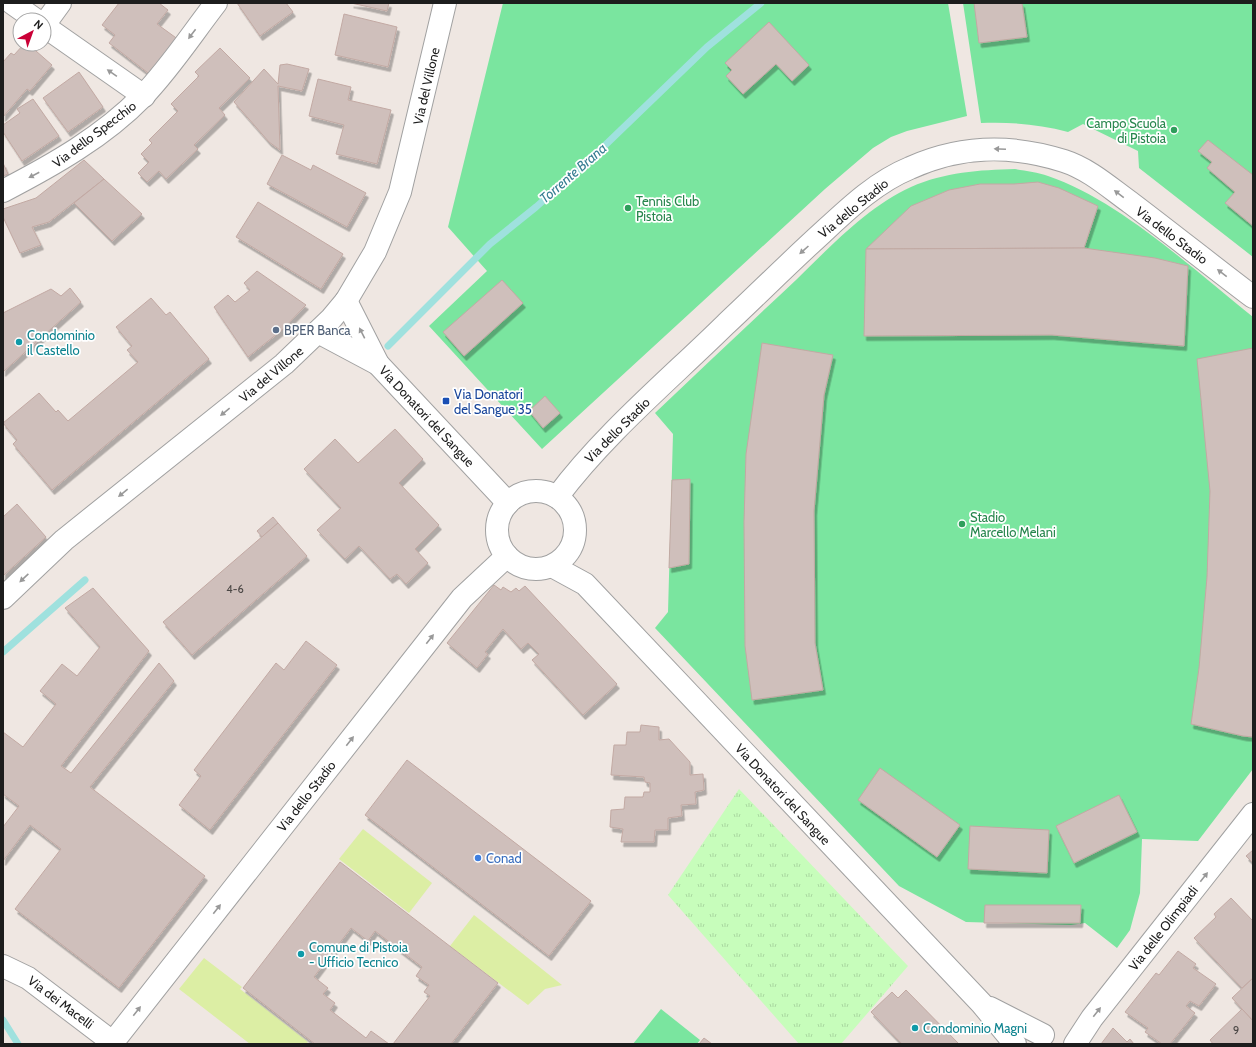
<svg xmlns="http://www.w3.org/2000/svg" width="1256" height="1047" font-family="Cabin,sans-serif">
	<defs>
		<pattern id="park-tufts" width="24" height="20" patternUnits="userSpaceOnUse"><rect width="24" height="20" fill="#c7fdbb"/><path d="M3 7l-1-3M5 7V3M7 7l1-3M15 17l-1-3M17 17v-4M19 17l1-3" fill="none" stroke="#aad8a0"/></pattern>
		<filter id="shadow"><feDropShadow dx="2.5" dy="4.5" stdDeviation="0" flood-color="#0004"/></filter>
	</defs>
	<rect width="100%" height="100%" fill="#efe7e2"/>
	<!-- grass -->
	<g fill="#dceea4">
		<polygon points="363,829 432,883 409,913 339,859"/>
		<polygon points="474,915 562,985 545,989 528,1005 450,946"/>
		<polygon points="204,958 242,987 240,989 308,1042 306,1044 250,1044 179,989"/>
	</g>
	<!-- park -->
	<polygon fill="url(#park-tufts)" points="739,789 908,966 841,1044 799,1044 668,895"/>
	<!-- pitch -->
	<g fill="#7ae59f">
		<polygon points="503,3 948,3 967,116 907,131 891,137 873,148 825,189 542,449 429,326 487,271 448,227"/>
		<path d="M963,3h290v254l-114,-89 -1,-17 -55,-27 -15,8c-29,-8 -56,-10 -87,-9z"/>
		<path d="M1015,169c11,2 23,3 33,7 71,24 146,94 205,141v452l-55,72 -56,-2 -2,54 -10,37 -13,18 -32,-25 -14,2 -105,-3 -67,-36 -244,-258 13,-16 5,-178 -18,-21c47,-45 94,-89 141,-133 35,-34 71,-73 115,-93 34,-15 68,-17 104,-18z"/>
		<polygon points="661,1009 700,1040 697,1044 633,1044"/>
	</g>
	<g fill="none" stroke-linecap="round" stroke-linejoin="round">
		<!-- stream -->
		<g stroke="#9fe1de" stroke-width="7">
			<polyline points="388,346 490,244 536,207 596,154 707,47 761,3"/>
			<polyline points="3,652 85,580"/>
			<polyline points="3,1020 18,1044"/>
		</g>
	</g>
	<!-- building -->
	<g fill="#cfbfbb" stroke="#c2a9a3" filter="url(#shadow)">
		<polygon points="119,3 159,3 168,10 157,24 179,40 152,76 109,43 115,35 102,25"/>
		<polygon points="237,3 286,3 293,12 260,36"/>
		<polygon points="351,3 389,3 387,11"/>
		<polygon points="974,3 1022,3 1027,37 979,43"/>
		<polygon points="344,14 397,27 388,67 335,55"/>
		<polygon points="769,22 809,65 792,81 776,64 743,94 726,76 732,70 725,63"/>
		<polygon points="24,44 28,44 52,65 30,91 27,89 3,117 3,62 11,53 14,55"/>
		<polygon points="220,48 250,78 219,108 225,115 194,145 198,149 166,179 159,171 147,182 138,173 149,162 141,154 152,143 149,140 178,111 171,104 199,76 195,72"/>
		<polygon points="287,64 309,69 302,91 278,86 280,150 269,142 234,102 264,69 278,84 280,65"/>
		<polygon points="79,72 103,107 68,132 43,98"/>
		<polygon points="318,79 351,87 348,100 391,110 377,164 336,154 344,125 309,116"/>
		<polygon points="33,99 59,136 22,161 3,132 3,125 20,113 17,109"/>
		<polygon points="1208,140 1253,175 1253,226 1225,203 1235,192 1207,168 1212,162 1198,151"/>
		<polygon points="282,155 311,170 313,165 366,193 347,227 267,184"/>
		<polygon points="84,160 104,179 49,222 32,227 41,245 20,253 3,217 3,209 36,198"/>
		<polygon points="3,163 8,174 3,176"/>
		<polygon points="104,179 142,214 112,241 74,203"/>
		<polygon points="1038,182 1059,188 1098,206 1084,248 866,249 911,206 949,190 980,184 1014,184"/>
		<polygon points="258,202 343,254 321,289 236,237"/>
		<polygon points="1084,248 1155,258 1188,266 1184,346 1052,335 864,336 866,249"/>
		<polygon points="257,271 306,305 282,330 248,357 214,307 228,295 235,302 250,290 244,283"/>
		<polygon points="502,280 523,303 464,356 443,332"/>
		<polygon points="70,288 81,302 3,372 3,313 51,289 61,296"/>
		<polygon points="151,298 166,315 170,312 209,359 52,490 13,444 17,440 3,423 39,393 56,412 58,410 68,421 138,362 127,350 132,346 116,327"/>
		<polygon points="762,343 833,355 824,395 814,511 815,643 823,690 752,700 745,646 744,522 746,454"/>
		<polygon points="1253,348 1253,737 1243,736 1191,724 1199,668 1207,577 1210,491 1197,359"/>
		<polygon points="545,396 560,413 543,428 529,411"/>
		<polygon points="395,429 423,459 399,483 439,525 415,549 428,563 406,584 397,574 390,579 359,546 345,559 317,530 341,508 304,469 335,439 358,463"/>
		<polygon points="690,479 689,564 669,568 672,480"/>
		<polygon points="17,504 46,537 3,576 3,517"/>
		<polygon points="273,517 278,523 262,537 257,531"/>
		<polygon points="278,523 307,556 192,655 163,622"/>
		<polygon points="494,585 501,590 503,587 511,592 516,588 519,591 525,586 617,684 583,715 532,660 539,654 528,643 521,649 503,629 485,652 488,654 477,668 447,643"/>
		<polygon points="93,588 149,651 61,766 71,773 159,663 174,681 90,787 205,876 119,988 15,909 61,849 30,825 3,861 3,827 19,806 3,794 3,732 23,747 56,704 40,691 62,664 77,676 100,647 65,608"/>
		<polygon points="306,641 337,665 210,830 179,805 201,776 194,770 276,663 284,670"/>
		<polygon points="641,725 659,727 659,740 669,739 690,762 690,775 703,774 704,790 695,792 696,804 681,805 682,816 668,818 668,830 655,830 654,842 621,842 623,829 610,827 611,810 624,809 625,797 643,797 644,792 650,792 650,783 645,782 644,777 611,775 614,745 626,745 627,732 640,732"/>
		<polygon points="407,760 591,901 549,956 365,815"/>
		<polygon points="880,768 960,825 937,857 858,800"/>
		<polygon points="1119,795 1137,832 1074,863 1056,826"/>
		<polygon points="970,826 1049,830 1047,873 968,869"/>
		<polygon points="1253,850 1253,863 1246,856"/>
		<polygon points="340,862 498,983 451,1044 393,1044 430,996 424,992 429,985 416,976 422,967 375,931 368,941 351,928 314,977 328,988 323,994 335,1003 330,1010 366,1038 371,1031 389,1044 315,1044 243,988"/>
		<polygon points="1231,898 1253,921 1253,978 1242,988 1194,938 1216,917 1214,914"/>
		<polygon points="985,905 1081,905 1080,923 984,923"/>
		<polygon points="1178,951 1196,964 1193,968 1216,984 1199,1006 1190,1001 1186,1006 1195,1013 1170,1044 1162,1044 1145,1032 1148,1028 1125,1012 1156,973 1159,975"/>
		<polygon points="1253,978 1253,1021 1232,998"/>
		<polygon points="906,990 959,1044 902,1044 871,1012 892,992 898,998"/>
		<polygon points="1242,1009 1253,1021 1253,1044 1213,1044 1210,1040"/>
		<polygon points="1113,1028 1127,1042 1130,1039 1134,1044 1101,1044"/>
		<polygon points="704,1038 712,1044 699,1044"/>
	</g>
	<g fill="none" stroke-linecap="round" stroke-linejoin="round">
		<defs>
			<g id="minor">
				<polyline points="12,3 36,20"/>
				<polyline points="44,25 60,3"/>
				<polyline points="44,26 144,96"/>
				<path d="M3,191c50,-26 100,-54 140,-95 27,-28 49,-62 73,-93"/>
				<polyline points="346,301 378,364 508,503"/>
				<polyline points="318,332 378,364"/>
				<circle cx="536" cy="530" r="39"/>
				<path d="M557,497c47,-63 113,-118 169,-173 32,-30 63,-61 96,-91 27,-25 54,-51 88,-65 51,-23 101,-24 154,-7 25,8 46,27 67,42 41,31 81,63 122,94"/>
				<polyline points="552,566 585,584 982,1004 1015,1044"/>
				<polyline points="3,598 64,540 284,364 331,319 346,301 375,252 400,192 445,3"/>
				<polyline points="3,966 28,978 115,1044"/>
				<polyline points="990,1008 1043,1035"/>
				<polyline points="113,1042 462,598 507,556"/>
				<polyline points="1075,1044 1092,1018 1253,814"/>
			</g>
		</defs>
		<!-- minor casing -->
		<use href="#minor" stroke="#a1a1a1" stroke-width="24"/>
		<!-- minor -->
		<use href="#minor" stroke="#fff" stroke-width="22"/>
	</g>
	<!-- one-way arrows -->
	<defs><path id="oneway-solid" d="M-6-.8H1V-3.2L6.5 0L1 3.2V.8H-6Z"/></defs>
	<g fill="#999">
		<use href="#oneway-solid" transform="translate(192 34) rotate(127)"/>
		<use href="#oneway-solid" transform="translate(112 73) rotate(-145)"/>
		<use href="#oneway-solid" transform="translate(1000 149) rotate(-177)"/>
		<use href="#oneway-solid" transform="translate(34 175) rotate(152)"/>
		<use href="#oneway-solid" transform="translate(1119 194) rotate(-143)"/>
		<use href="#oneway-solid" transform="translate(804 250) rotate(138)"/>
		<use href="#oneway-solid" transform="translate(1222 273) rotate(-142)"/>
		<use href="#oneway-solid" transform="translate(362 333) rotate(-117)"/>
		<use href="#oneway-solid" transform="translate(225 412) rotate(141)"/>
		<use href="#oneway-solid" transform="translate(123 493) rotate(141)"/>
		<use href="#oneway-solid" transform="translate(24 578) rotate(137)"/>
		<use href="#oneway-solid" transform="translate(430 639) rotate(-52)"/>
		<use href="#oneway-solid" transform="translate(350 741) rotate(-52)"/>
		<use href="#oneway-solid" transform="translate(1204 877) rotate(-52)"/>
		<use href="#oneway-solid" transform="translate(217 909) rotate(-52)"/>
		<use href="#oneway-solid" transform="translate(137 1011) rotate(-52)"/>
		<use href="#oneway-solid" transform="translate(1097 1012) rotate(-52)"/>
	</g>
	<!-- markers -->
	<g fill="#2e9e5b" stroke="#fff" stroke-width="1.5">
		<circle cx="1174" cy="130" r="4"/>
		<circle cx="628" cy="208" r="4"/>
		<circle cx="962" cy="524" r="4"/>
	</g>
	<circle fill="#5c6f8a" stroke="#fff" stroke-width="1.5" cx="276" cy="330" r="4"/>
	<g fill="#0f9aa8" stroke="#fff" stroke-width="1.5">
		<circle cx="19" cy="342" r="4"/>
		<circle cx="301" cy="954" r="4"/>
		<circle cx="915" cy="1028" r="4"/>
	</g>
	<rect fill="#1a4fb4" stroke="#fff" stroke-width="1.5" x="442" y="397" width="8" height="8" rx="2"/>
	<circle fill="#3f7fe0" stroke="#fff" stroke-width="1.5" cx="478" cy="858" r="4"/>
	<g text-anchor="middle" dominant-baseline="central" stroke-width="3.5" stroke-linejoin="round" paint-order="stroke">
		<!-- number labels -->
		<g font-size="11" fill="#4a4644">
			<text x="235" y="589">4-6</text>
			<text x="1236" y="1030">9</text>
		</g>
		<!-- street labels -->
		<g font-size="13" fill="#1d1d1d" stroke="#fff">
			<text transform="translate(426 86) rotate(-77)">Via del Villone</text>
			<text transform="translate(94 134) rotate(-37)">Via dello Specchio</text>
			<text transform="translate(853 208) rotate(-39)">Via dello Stadio</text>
			<text transform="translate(1172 235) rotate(37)">Via dello Stadio</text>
			<text transform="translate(271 374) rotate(-40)">Via del Villone</text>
			<text transform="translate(427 416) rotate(47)">Via Donatori del Sangue</text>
			<text transform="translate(617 430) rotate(-45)">Via dello Stadio</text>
			<text transform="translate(783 794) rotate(47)">Via Donatori del Sangue</text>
			<text transform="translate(306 796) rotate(-52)">Via dello Stadio</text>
			<text transform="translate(1163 928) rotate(-52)">Via delle Olimpiadi</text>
			<text transform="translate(61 1002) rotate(37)">Via dei Macelli</text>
		</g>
		<!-- leisure labels -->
		<g font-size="13" fill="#27864d" stroke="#fff" text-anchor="start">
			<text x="1166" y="123" text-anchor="end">Campo Scuola<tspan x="1166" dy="15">di Pistoia</tspan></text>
			<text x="636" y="201">Tennis Club<tspan x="636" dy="15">Pistoia</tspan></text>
			<text x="970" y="517">Stadio<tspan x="970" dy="15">Marcello Melani</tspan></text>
		</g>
		<!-- service labels -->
		<g font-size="13" fill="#4e5e75" stroke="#fff" text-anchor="start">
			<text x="284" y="330">BPER Banca</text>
		</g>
		<!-- culture labels -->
		<g font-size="13" fill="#0d838f" stroke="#fff" text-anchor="start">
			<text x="27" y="335">Condominio<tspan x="27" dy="15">il Castello</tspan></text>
			<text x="309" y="947">Comune di Pistoia<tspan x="309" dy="15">- Ufficio Tecnico</tspan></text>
			<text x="923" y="1028">Condominio Magni</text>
		</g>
		<!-- transit labels -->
		<g font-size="13" fill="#164399" stroke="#fff" text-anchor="start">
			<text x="454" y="394">Via Donatori<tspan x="454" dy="15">del Sangue 35</tspan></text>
		</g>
		<!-- shop labels -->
		<g font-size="13" fill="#366cbe" stroke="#fff" text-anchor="start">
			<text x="486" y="858">Conad</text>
		</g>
		<!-- water labels -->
		<g font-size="14" font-style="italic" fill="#387e93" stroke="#fff">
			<text transform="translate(573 173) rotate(-41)">Torrente Brana</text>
		</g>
	</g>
	<!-- border -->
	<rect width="1256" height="1047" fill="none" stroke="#1d1d1d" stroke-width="8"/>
	<!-- north arrow -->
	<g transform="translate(32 32) rotate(41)"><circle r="19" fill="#ffffff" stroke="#a5a5a5"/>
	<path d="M0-3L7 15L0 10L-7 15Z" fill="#ca0036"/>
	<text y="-6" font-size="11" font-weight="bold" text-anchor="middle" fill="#1d1d1d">N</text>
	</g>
</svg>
